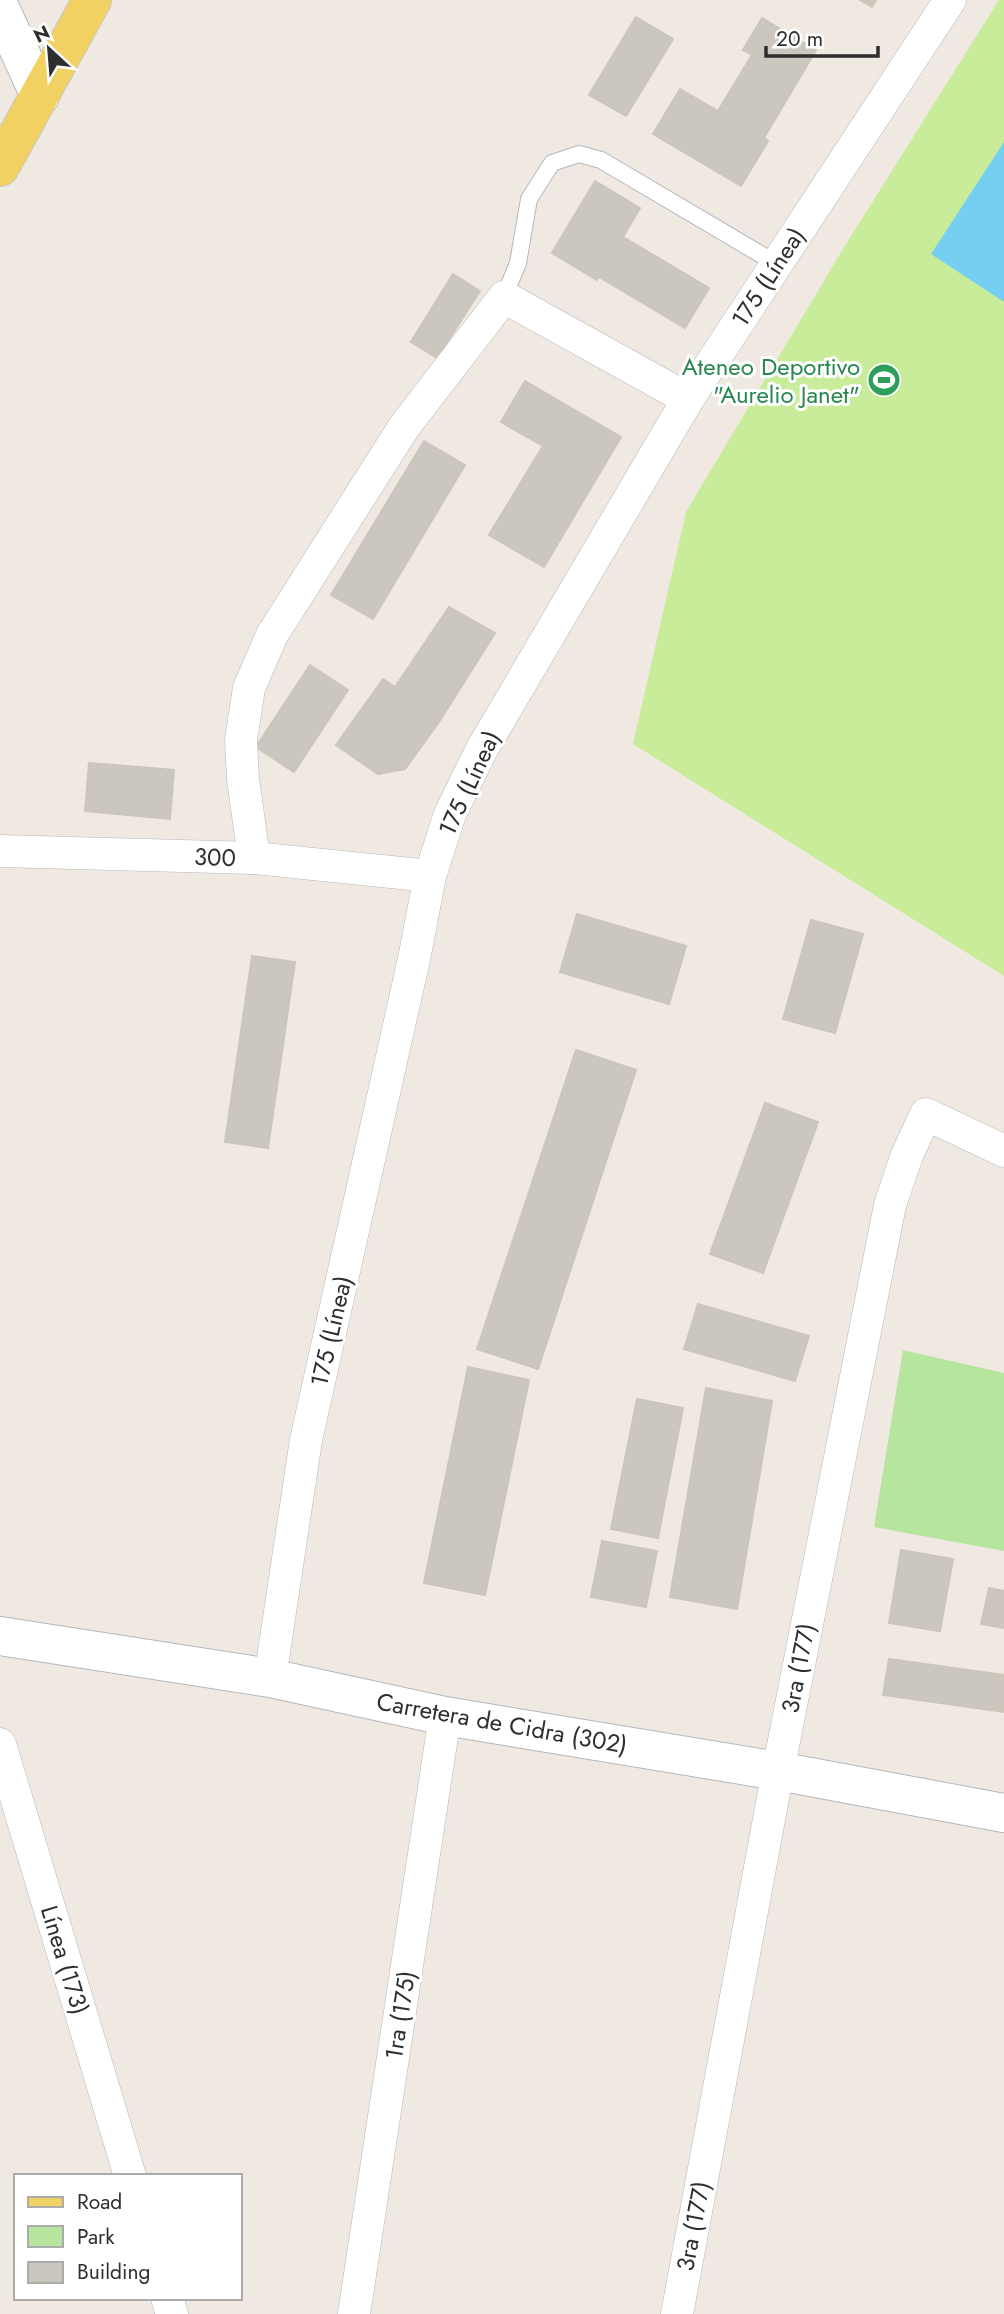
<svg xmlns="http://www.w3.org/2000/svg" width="1004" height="2314" font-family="Jost,sans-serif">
	<rect width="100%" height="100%" fill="#efe9e1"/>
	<!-- green -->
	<polygon fill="#b6e59e" points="903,1350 1004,1373 1004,1551 874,1527"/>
	<!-- pitch -->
	<polygon fill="#c9ec9a" points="999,0 1004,0 1004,976 633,744 686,512 843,249"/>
	<!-- water -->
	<polygon fill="#75cff0" points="1004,142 1004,302 931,254"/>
	<!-- building -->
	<g fill="#cbc7bf" stroke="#cbc5ba" stroke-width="2">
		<polygon points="860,0 876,0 872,7"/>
		<polygon points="636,17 673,39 626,116 589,95"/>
		<polygon points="762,18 816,50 764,138 768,141 741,186 653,134 680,89 718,111 752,55 743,50"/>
		<polygon points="595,181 640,208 623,237 709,288 685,328 599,277 597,280 552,253"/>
		<polygon points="453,274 480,291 437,358 411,342"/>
		<polygon points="525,381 621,437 544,567 489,535 543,446 501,422"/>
		<polygon points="424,441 465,465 373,619 331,595"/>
		<polygon points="449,607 495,633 439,722 405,769 378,774 336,745 383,679 395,687"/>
		<polygon points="310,665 348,690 294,772 256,747"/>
		<polygon points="89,763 174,770 170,819 85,811"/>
		<polygon points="577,914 686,946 669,1004 560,972"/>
		<polygon points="811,920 863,934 835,1033 783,1019"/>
		<polygon points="252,956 295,962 268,1148 225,1142"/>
		<polygon points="576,1050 636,1070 538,1369 477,1349"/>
		<polygon points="765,1103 818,1122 763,1273 710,1254"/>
		<polygon points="698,1304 809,1336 795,1381 684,1349"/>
		<polygon points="468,1367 529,1380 485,1595 424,1583"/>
		<polygon points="706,1388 772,1401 737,1609 670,1597"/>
		<polygon points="637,1399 683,1408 658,1538 611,1529"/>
		<polygon points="602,1541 657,1551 646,1607 591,1597"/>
		<polygon points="901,1550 953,1559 940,1631 889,1623"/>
		<polygon points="989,1588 1004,1591 1004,1628 981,1624"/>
		<polygon points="889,1659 1004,1675 1004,1712 883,1695"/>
	</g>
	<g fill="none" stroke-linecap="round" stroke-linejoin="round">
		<defs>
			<polyline id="lane" points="504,297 518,263 529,199 552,163 579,154 601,160 777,264"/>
			<g id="street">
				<polyline points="0,851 254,858 430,876"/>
				<polyline points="254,858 243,779 241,740 249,688 272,635 404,427 504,297 688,399"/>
				<polyline points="270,1678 306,1440 414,959 430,876 450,814 482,749 688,399 950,0"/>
				<polyline points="0,1744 130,2176"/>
				<polyline points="167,2298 172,2314"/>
				<polyline points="354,2314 445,1716"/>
				<polyline points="677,2314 778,1771 890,1205 907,1155 926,1114 1004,1151"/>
			</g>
			<g id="secondary">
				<polyline points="0,8 40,96"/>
				<polyline points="0,1636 270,1678 445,1716 778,1771 1004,1813"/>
			</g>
			<polyline id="primary" points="0,167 92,0"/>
		</defs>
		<!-- lane casing -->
		<use href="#lane" stroke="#b4b7c1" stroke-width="18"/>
		<!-- street casing -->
		<use href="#street" stroke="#b4b7c1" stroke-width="33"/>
		<!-- secondary casing -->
		<use href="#secondary" stroke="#b4b7c1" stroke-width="40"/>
		<!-- primary casing -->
		<use href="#primary" stroke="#c9c9c9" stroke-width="40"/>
		<!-- lane -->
		<use href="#lane" stroke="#fff" stroke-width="16"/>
		<!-- street -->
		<use href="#street" stroke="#fff" stroke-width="32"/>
		<!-- secondary -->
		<use href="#secondary" stroke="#fff" stroke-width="38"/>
		<!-- primary -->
		<use href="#primary" stroke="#f2d163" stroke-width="38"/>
	</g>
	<!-- icons -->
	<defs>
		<symbol id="stadium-disc" viewBox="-11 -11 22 22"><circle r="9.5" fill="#2e9e5b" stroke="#fff"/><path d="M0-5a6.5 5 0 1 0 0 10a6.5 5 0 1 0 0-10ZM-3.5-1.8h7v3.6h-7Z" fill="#fff"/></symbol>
	</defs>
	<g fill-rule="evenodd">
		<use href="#stadium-disc" x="865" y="361" width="38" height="38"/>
	</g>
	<g text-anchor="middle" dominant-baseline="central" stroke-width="6" stroke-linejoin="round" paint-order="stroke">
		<!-- street labels -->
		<g font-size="24" fill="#2e2e2e" stroke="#fff">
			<text transform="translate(768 277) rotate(-57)">175 (Línea)</text>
			<text transform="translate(469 783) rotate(-65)">175 (Línea)</text>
			<text transform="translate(215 857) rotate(2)">300</text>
			<text transform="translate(331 1331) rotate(-77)">175 (Línea)</text>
			<text transform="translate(798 1668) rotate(-79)">3ra (177)</text>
			<text transform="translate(502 1723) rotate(10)">Carretera de Cidra (302)</text>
			<text transform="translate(65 1960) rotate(73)">Línea (173)</text>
			<text transform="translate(400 2015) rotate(-81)">1ra (175)</text>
			<text transform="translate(693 2226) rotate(-79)">3ra (177)</text>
		</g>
		<!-- leisure labels -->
		<g font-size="24" fill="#27864d" stroke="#fff" text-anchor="end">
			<text x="860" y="366">Ateneo Deportivo<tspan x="860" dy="28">"Aurelio Janet"</tspan></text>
		</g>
	</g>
	<!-- legend -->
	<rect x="14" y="2174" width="228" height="126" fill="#ffffff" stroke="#ababab" stroke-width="2"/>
	<rect x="28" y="2197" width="35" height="10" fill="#f2d163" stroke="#ababab" stroke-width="2"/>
	<text x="77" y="2209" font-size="21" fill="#2e2e2e">Road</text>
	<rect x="28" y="2226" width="35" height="21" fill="#b6e59e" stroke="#ababab" stroke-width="2"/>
	<text x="77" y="2244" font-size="21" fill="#2e2e2e">Park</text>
	<rect x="28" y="2262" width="35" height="21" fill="#cbc7bf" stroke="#ababab" stroke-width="2"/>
	<text x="77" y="2279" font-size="21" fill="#2e2e2e">Building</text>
	<!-- north arrow -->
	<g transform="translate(49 49) rotate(334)" stroke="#ffffff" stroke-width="5" paint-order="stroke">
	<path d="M0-5L12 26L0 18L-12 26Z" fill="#2e2e2e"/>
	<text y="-10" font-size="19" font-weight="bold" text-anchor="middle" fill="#2e2e2e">N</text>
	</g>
	<!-- scale -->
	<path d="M766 46v10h112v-10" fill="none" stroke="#2e2e2e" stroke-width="3.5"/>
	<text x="776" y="46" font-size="21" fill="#2e2e2e" stroke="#ffffff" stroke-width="5" paint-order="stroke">20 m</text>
</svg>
